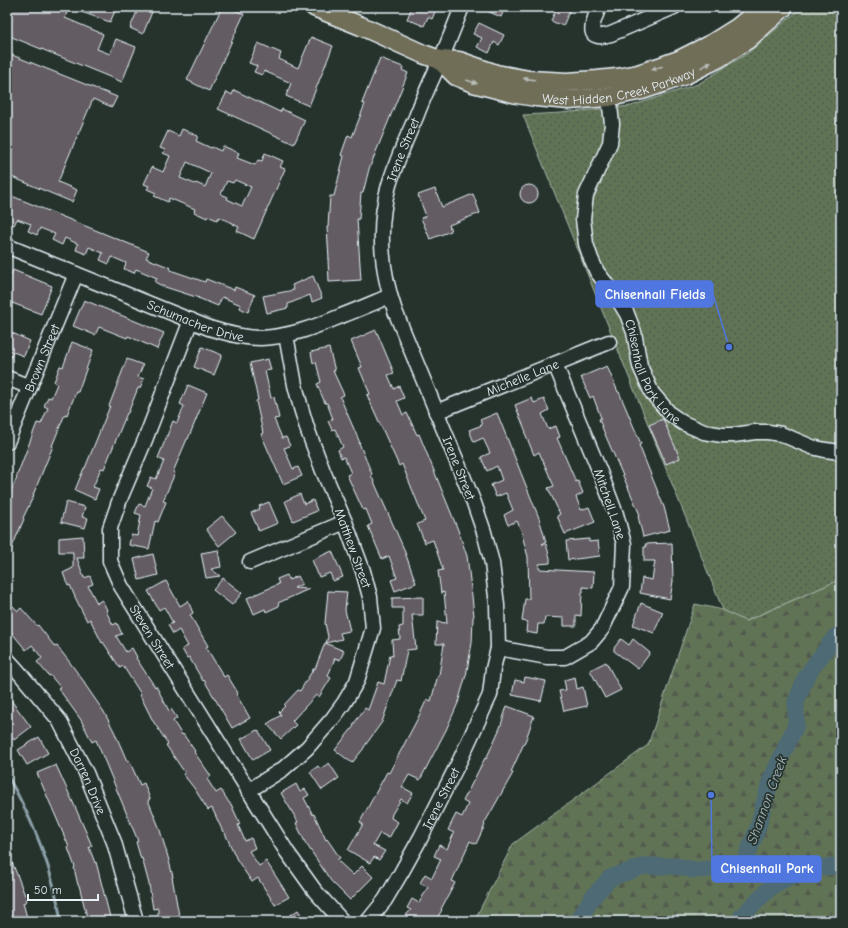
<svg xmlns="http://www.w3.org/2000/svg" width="848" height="928" font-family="'Comic Neue',sans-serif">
	<defs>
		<pattern id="forest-firs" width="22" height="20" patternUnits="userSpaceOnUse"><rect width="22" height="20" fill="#617355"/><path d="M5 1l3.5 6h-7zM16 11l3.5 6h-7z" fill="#525b4f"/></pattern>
		<pattern id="park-dots" width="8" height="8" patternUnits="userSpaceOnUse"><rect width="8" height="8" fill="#617355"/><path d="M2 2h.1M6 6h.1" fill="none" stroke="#525b4f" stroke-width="1.8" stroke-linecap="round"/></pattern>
	</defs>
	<rect width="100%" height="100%" fill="#26332d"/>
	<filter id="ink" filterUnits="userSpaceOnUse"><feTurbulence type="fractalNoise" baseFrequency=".025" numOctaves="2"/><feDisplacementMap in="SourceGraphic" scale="8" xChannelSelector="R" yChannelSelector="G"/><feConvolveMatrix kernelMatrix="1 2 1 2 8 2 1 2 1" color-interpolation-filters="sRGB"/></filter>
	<g filter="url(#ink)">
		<!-- forest -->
		<polygon fill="url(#forest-firs)" stroke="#a4b2a6" points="841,579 841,917 837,921 474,921 513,844 648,745 695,604 723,610 746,621"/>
		<!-- park -->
		<polygon fill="url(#park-dots)" stroke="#a4b2a6" points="802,7 841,7 841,579 745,621 723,610 523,115 561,113 631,106 698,84 748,53"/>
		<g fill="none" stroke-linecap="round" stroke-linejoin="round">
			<!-- stream -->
			<path stroke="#8ca1a9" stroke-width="3" d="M7,775c26,45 46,95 54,146"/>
			<!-- river -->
			<g stroke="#4e6b74" stroke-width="17">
				<polyline points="578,921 592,898 610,878 644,866 676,866 694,870 727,868 744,864 758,827 770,782 796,725 796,702 807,675 835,637 841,634"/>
				<polyline points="739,921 742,916 770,888 796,873 821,867 841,866"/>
			</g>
		</g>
		<!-- building -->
		<g fill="#635b62" stroke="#e8f1f8" fill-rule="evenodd">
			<polygon points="7,7 69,7 65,18 103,34 97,49 110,54 116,39 136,47 122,82 7,35"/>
			<polygon points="70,7 117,7 110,22 70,8"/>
			<polygon points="139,7 154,7 143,34 130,28"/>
			<polygon points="222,7 228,7 244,14 209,91 187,80"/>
			<polygon points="412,7 437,7 432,19 428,17 424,26 407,19"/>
			<polygon points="478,7 505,7 501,17"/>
			<polygon points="557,7 571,7 563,26 551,21"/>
			<polygon points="479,23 504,35 499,45 494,42 489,53 477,47 482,38 473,34"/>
			<polygon points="311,37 333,46 309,106 286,96 291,83 264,71 262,75 254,72 257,66 249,63 258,43 281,53 279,59 298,68"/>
			<polygon points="7,53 117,97 112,107 93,99 73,146 58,182 77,190 72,202 7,175"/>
			<polygon points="380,58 403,67 402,70 408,73 369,169 363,193 361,193 359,219 357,219 361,280 329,282 328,259 329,259 327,227 328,227 330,196 334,196 344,156 341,155 348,135 352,137 365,104 362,103"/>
			<polygon points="234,90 280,112 282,109 305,120 294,144 218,109 227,92 232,95"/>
			<path d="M182,129l16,7 -2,5 15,7 1,-1 9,4 2,-5 16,7 -2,5 18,7 3,-5 4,1 3,-8 18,8 -3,6 5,2 -31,70 -17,-8 2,-4 -6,-3v-1l-14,-6 -2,3 -9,-4 -1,2 -13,-6 1,-3 -26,-11 -1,4 -14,-6 2,-3 -9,-4 2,-3 -5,-2 8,-17 11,5 7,-16 -7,-3 2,-3 -5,-2 8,-17 11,5zM187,162l24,11 -6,14 -9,-4 -1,1 -15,-6zM235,180l16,7 -9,19 -15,-7 1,-2 -7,-3 6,-13 6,2z"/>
			<circle cx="529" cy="194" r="9"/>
			<polygon points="435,189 442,207 473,194 480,213 449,225 451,231 430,239 421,218 426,216 418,195"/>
			<polygon points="7,194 149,252 146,258 171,268 170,270 205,282 206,279 234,290 235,287 255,295 248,312 240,308 241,305 222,297 218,306 198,298 199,298 162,286 155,282 157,278 136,269 134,273 124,269 126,263 112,257 109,264 100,260 103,253 89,247 86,254 76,250 78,244 65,238 62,245 52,240 55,234 40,228 37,235 28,231 31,224 17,219 14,225 7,222"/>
			<polygon points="13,270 52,286 41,314 7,301 7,278 9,279"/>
			<polygon points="313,276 322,298 312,302 310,295 288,304 288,308 267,313 263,296 294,290 292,285"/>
			<polygon points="84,300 164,333 157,349 128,336 127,338 99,327 95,335 73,326"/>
			<polygon points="376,330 394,373 388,375 394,389 399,386 404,398 397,401 403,415 407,413 417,435 419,434 458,530 467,556 472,596 474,616 473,617 472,643 466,676 466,675 458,703 446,730 420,780 409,775 402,787 413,793 407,803 401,799 392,814 391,818 398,822 389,838 380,833 373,845 385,851 379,860 374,857 370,863 348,850 363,824 360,822 387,772 389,773 418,718 427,699 431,701 438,675 439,675 444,644 436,644 437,622 447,623 444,592 441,593 438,571 443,570 433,540 425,543 417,524 425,521 402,464 399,466 367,395 370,394 359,368 362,367 351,341"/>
			<polygon points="10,332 30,341 24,356 13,352 7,366 7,339"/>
			<polygon points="72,342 93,350 78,392 76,392 67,415 65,414 52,446 53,446 33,495 34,495 23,518 24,519 7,559 7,499 17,478 16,478 37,423 41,424 48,408 44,406 48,397 51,398 57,384 54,382 60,366 63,367"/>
			<polygon points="202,347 222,355 214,375 194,367"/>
			<polygon points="329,348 335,371 333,371 344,395 340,397 360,443 359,443 372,474 371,475 403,547 416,583 395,591 391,580 397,578 389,556 382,559 368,526 372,524 366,509 363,510 347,475 351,473 344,457 341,458 338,450 343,447 335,429 332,430 328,421 333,419 327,403 325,403 317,384 321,382 316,362 313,363 311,352"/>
			<polygon points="127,359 143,365 138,377 144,379 140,388 138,388 128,413 127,413 104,469 101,468 93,487 99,489 95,499 75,490 84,468 85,468 110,406 109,406"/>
			<polygon points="268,359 271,370 265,371 271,398 274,397 279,418 274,419 282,438 286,437 290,446 284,448 293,469 298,467 302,476 283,484 261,434 263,433 256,401 258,400 250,363"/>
			<polygon points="607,366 618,392 619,392 641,444 639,445 664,507 670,530 643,537 638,516 640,515 604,432 599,419 601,418 593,396 590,398 581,377"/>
			<polygon points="188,385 207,393 188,439 187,439 173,472 175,473 163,501 166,502 158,522 155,521 149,549 129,545 131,535 137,536 141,515 135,513 139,504 145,506 152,488 147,486 151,477 156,479 164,461 158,458 173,421 177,423 184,406 180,404"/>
			<polygon points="532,398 534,403 544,399 549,410 542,414 548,429 556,426 560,437 557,438 576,482 578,481 583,493 576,497 581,510 589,507 595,522 565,534 557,516 560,514 548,488 554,486 539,452 534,455 525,433 526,432 515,405"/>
			<polygon points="497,413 539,518 546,542 542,544 546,544 550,558 550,563 539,564 539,569 594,572 593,588 583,587 583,592 582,592 581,616 576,615 576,626 564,626 564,618 545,617 544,624 538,624 537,634 526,632 527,622 522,621 525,599 529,599 528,557 522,535 523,535 517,521 508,525 504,515 513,510 506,493 496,497 491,485 502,480 497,466 487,471 481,457 490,453 483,438 474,442 469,430 482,425 480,420"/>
			<polygon points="663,419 680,458 666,464 649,425"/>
			<polygon points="300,494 304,504 313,500 317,511 293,521 285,501"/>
			<polygon points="66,502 85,507 82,517 88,518 85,528 61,522"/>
			<polygon points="269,502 278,523 259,531 251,513 260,509 259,506"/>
			<polygon points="222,516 236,532 219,546 206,529"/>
			<polygon points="83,536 84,558 77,558 84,578 90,576 93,584 88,586 97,603 102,600 107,610 106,611 113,625 117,623 122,634 116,636 126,652 132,648 137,657 136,658 155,687 156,686 169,711 171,709 177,718 173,721 182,735 183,734 195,751 194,752 211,776 207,779 216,793 221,790 230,804 231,804 240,824 238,825 245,841 251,838 255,848 249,851 259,866 266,861 289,897 275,905 258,878 252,882 237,860 224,831 223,832 212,808 208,810 194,788 183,774 185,773 166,745 168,744 153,721 140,695 141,694 123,666 120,668 103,642 102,643 90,619 87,621 75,597 70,585 68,586 63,573 73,568 73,552 59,552 59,538"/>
			<polygon points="589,539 589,542 598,541 600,556 568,560 566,541"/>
			<polygon points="672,543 673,581 670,599 640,593 642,578 652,580 655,561 644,561 644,547 646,547 645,544"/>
			<polygon points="218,550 221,567 211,569 220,576 206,578 201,553"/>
			<polygon points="332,551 343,577 333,581 330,573 319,577 312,560"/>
			<polygon points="153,554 158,575 139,580 134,559"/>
			<polygon points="287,575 289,580 298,576 302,584 294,588 309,589 278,603 279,606 266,612 265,609 254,614 247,598 279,584 277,579"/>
			<polygon points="223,578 242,593 232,605 213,590"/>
			<polygon points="166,581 180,606 188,601 193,613 190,615 208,646 206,647 224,677 227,675 238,693 236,694 250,718 232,728 204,680 203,681 189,657 187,658 182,649 188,646 179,630 173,634 168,625 173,623 164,607 159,610 148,591"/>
			<polygon points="328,591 347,592 345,610 350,631 340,633 342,639 326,643 328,637 325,623"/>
			<polygon points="423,597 423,615 412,615 416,649 407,650 401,681 397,680 382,722 364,747 364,748 352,763 335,750 354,726 353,725 365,708 368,710 378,682 384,684 390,655 393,656 392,640 400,639 399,627 403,626 403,608 392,608 392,598"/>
			<polygon points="7,600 18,611 21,608 37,626 38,625 55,647 57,646 68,660 85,683 84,683 104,712 114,731 127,761 129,760 140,785 144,783 150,799 148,800 159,827 168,857 173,877 172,877 180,921 158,921 158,908 153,909 149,884 142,858 141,859 136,842 138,841 96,740 92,742 81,720 58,688 60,687 50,675 49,676 37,662 42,658 32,645 26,650 7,627"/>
			<polygon points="641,603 663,612 654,633 633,625"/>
			<polygon points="621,639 629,645 633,639 650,653 638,669 614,651 614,648"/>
			<polygon points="325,643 344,651 340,660 335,658 328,676 331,678 319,697 316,695 292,721 296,725 281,739 267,724 281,715 279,712 285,706 284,705 298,690 300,691 314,668 315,669"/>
			<polygon points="606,662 621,690 605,698 590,670"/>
			<polygon points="525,677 546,681 541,701 512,695 515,680 524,682"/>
			<polygon points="575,677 577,689 583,687 587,706 564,711 559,691 566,690 564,680"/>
			<polygon points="7,695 31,727 14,740 7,730"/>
			<polygon points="507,706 534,716 526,739 511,772 513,773 484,824 485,825 476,844 470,841 452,881 455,883 441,909 442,910 435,921 400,921 411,910 407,908 412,899 419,903 428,887 420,883 425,874 432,878 441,859 434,856 439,845 447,849 454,833 448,830 456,814 462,817 468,804 463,801 485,758 486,759 500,728"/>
			<polygon points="257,730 258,731 258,730 270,750 253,760 241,739"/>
			<polygon points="39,737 48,753 27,765 18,750"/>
			<polygon points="329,763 339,778 322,790 310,772 318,766 320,769"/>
			<polygon points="56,765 76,809 92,846 89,847 95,863 96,862 111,921 88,921 79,885 78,885 74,868 75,867 68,848 69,847 37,773"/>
			<polygon points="296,784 300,792 305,789 309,795 304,798 313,815 314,814 326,840 327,839 340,858 337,860 353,875 362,866 373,877 350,900 331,881 305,842 296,823 298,822 281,793"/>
			<polygon points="7,850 18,877 27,901 23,903 28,921 12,921 7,907"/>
			<polygon points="298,910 305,921 282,921"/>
		</g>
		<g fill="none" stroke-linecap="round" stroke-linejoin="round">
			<defs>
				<g id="minor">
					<path d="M599,7c-6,15 -16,36 12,27l63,-27"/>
					<path id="s1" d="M609,97l3,27 -2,19 -24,52 -3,24 3,25 5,15 6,13 19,24 11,18 7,18 6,34 12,27 18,21 13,9 21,9 18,3h12l21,-3h13l13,2 31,13 13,3 16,2"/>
					<path id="s2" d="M7,246l202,82c17,5 34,10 52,10 28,-1 54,-11 80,-22 16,-6 32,-13 49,-20"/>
					<path id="s3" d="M191,320l-46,120 -25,59 -10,29v33l11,25 166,266 28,39 27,30"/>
					<polyline points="7,378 30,387"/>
					<path id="s4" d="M436,412l173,-70"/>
					<path id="s5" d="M7,442l69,-168"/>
					<polyline points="250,562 345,522"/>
					<polyline points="498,648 547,657 565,657 591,642 602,629 622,587 624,544 616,514 600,472 555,364"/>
					<path id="s6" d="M7,659l10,11 42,50 27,53 28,69 22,79"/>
					<polyline points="248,791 283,769 307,748 333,718 344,703 357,681 373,628 370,597 363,571 345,522 323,471 308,431 301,408 295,385 286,335"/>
					<path id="s7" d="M368,921l17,-21 16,-27 20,-36 39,-77 30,-65 3,-26 5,-21 -1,-43 -5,-42 -8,-31 -10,-29 -79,-192c-14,-40 -18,-85 -6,-126 7,-23 17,-46 27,-68 7,-19 16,-38 24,-56 8,-18 15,-36 22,-54"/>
				</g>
				<g id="major">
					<polyline points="314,7 361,26 423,54 440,60 459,61 496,74 529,80 567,82 597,80 617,78 638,74 659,67 679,60 713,43 737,28 763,7"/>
					<path id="s8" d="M440,60l16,16 17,7 44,11 19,3 33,3 40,-3 33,-7 21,-7 22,-8 34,-17 28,-18 37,-33"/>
				</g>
			</defs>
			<!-- minor casing -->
			<use href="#minor" stroke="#e8f1f8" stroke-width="17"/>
			<!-- major casing -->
			<use href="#major" stroke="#e8f1f8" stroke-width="21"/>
			<!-- minor -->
			<use href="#minor" stroke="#26332d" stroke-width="14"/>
			<!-- major -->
			<use href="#major" stroke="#716e59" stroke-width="18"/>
		</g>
		<!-- one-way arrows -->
		<defs><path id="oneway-solid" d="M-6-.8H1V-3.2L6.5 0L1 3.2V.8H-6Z"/></defs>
		<g fill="#b8bdb8">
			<use href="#oneway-solid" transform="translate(706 65) rotate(-27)"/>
			<use href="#oneway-solid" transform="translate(657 68) rotate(162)"/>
			<use href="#oneway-solid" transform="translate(529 79) rotate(-173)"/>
			<use href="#oneway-solid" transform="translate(472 82) rotate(19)"/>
		</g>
	</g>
	<g text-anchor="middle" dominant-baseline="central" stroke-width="3.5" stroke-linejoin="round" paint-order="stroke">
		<!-- street labels -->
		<g font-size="13" fill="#e8f1f8" stroke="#26332d">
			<text stroke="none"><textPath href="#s8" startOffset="190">West Hidden Creek Parkway</textPath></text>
			<text stroke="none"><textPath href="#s7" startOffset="827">Irene Street</textPath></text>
			<text stroke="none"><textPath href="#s2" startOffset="203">Schumacher Drive</textPath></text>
			<text stroke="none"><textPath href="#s5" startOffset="91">Brown Street</textPath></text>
			<text stroke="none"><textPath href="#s1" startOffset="299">Chisenhall Park Lane</textPath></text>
			<text stroke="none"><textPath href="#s4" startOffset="93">Michelle Lane</textPath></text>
			<text transform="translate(459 468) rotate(68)">Irene Street</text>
			<text transform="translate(610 504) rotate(71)">Mitchell Lane</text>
			<text transform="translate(353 548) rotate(70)">Matthew Street</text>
			<text stroke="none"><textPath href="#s3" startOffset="343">Steven Street</textPath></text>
			<text stroke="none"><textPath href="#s6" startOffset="148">Darren Drive</textPath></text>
			<text stroke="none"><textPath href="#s7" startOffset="143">Irene Street</textPath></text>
		</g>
		<!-- water labels -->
		<g font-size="14" font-style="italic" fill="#aabbc3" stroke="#26332d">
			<text transform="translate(767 800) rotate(-70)">Shannon Creek</text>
		</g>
	</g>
	<!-- callouts -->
	<path fill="none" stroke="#5077e0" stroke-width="1.5" d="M729 347L713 294M711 795L712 869"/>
	<g fill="#5077e0" stroke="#26332d" stroke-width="1.5">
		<circle cx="729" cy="347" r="4"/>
		<circle cx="711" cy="795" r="4"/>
	</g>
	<g fill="#5077e0" stroke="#5077e0" stroke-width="1.5">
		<rect x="596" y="281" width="117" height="26" rx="4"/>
		<rect x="712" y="856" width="109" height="26" rx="4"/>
	</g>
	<g font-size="14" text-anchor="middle" font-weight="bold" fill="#fff">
		<text x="655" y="299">Chisenhall Fields</text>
		<text x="767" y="873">Chisenhall Park</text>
	</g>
	<!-- margin -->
	<rect width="848" height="928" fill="none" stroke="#26332d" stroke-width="24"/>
	<rect x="12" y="12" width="824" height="904" fill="none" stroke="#e8f1f8" stroke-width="1.5" filter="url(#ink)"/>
	<!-- scale -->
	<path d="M28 894v6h70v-6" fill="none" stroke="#e8f1f8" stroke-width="2"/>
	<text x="34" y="894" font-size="12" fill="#e8f1f8" stroke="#26332d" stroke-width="3" paint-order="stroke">50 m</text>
</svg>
